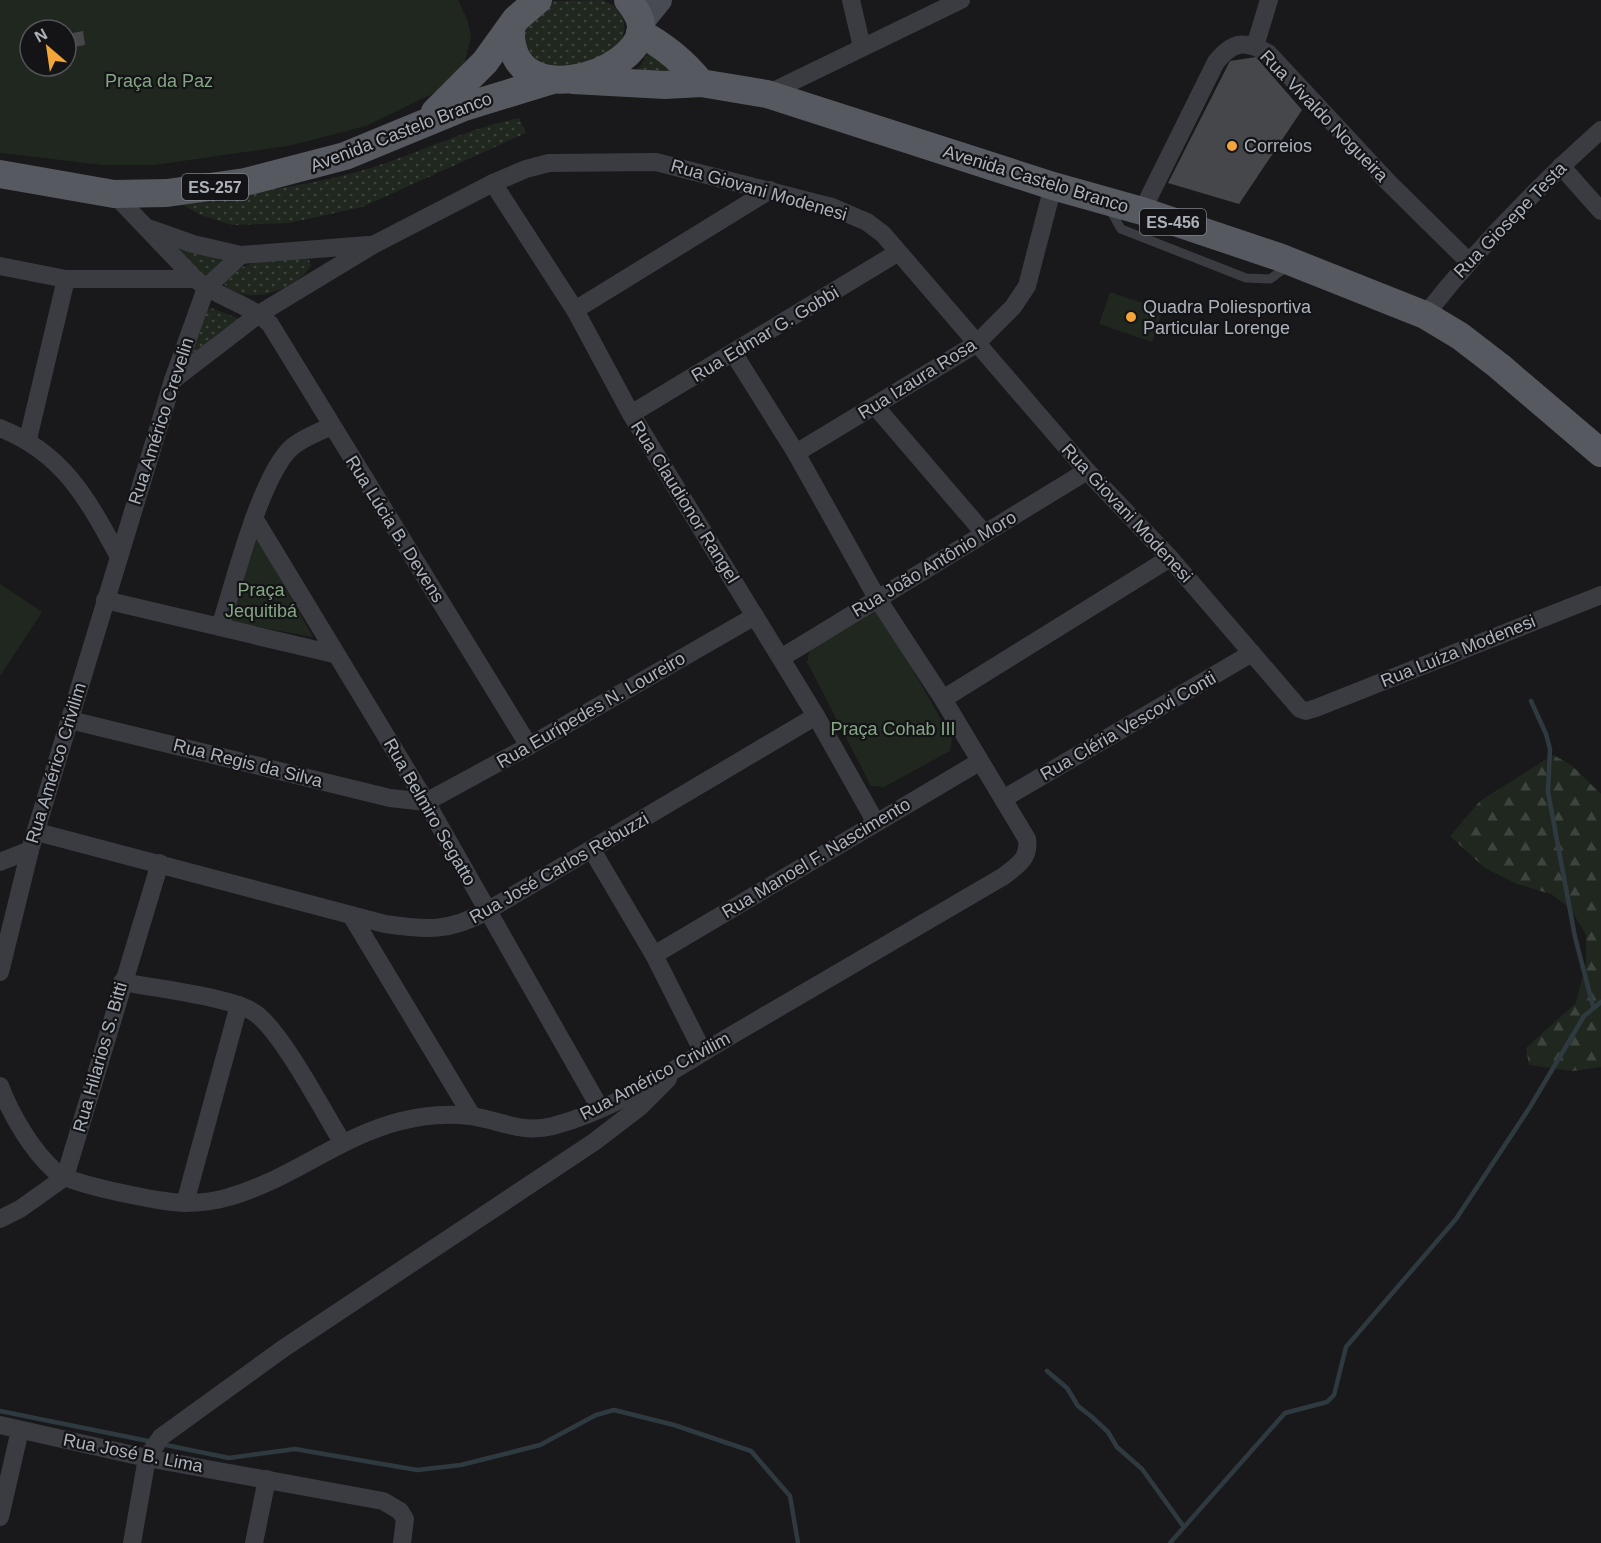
<svg xmlns="http://www.w3.org/2000/svg" width="1601" height="1543" font-family="Arial,sans-serif">
	<defs>
		<pattern id="grass-dots" width="8" height="8" patternUnits="userSpaceOnUse" patternTransform="scale(1.5)"><rect width="8" height="8" fill="#1f271f"/><path d="M2 2h.1M6 6h.1" fill="none" stroke="#3d443e" stroke-width="1.8" stroke-linecap="round"/></pattern>
		<pattern id="forest-firs" width="22" height="20" patternUnits="userSpaceOnUse" patternTransform="scale(1.5)"><rect width="22" height="20" fill="#1f271f"/><path d="M5 1l3.5 6h-7zM16 11l3.5 6h-7z" fill="#3d443e"/></pattern>
	</defs>
	<rect width="100%" height="100%" fill="#19191b"/>
	<!-- grass -->
	<g fill="url(#grass-dots)">
		<path d="M603,0c34,14 25,51 -7,62 -15,6 -37,4 -52,5l-24,-19 6,-27 26,-20z"/>
		<polygon points="652,47 683,74 635,74"/>
		<path d="M519,118l7,15 -164,74 -73,16 -57,2 -31,-10 -24,-13c65,-8 130,-15 194,-34 50,-16 95,-39 148,-50z"/>
		<polygon points="180,246 222,261 207,278 175,249"/>
		<path d="M303,258l6,2 2,5c-9,18 -41,32 -62,30 -7,0 -15,-5 -22,-7l-4,-6c24,-25 49,-22 80,-24z"/>
		<polygon points="211,308 240,319 220,332 189,361 204,311"/>
	</g>
	<!-- forest -->
	<polygon fill="url(#forest-firs)" points="1553,755 1570,764 1601,794 1601,1067 1573,1071 1529,1065 1526,1048 1576,1003 1586,963 1586,935 1571,909 1551,894 1517,884 1485,868 1450,836 1480,801"/>
	<!-- park -->
	<g fill="#1f271f" fill-rule="evenodd">
		<path d="M0,0h458l10,21 3,16 -8,33 -31,24 -66,32 -78,20 -133,19h-52l-103,-12zM30,30h36v36h-36z"/>
		<polygon points="1110,292 1163,310 1152,342 1099,324"/>
		<polygon points="256,535 313,637 226,621"/>
		<polygon points="0,584 42,612 0,676"/>
		<polygon points="872,608 886,622 952,739 950,751 884,787 871,786 807,662 811,646"/>
	</g>
	<g fill="none" stroke-linecap="round" stroke-linejoin="round">
		<!-- stream -->
		<g stroke="#2f3a40" stroke-width="4.5">
			<polyline points="1531,701 1546,734 1550,749 1548,792 1575,937 1593,1006"/>
			<polyline points="1047,1371 1067,1388 1078,1406 1092,1417 1108,1432 1117,1447 1142,1469 1184,1527"/>
			<polyline points="0,1411 153,1442"/>
			<polyline points="161,1444 229,1458 295,1449 417,1470 461,1465 540,1445 596,1415 614,1410 674,1425 751,1451 790,1496 798,1543"/>
			<polyline points="1170,1543 1285,1413 1327,1402 1334,1395 1346,1347 1456,1219 1530,1107 1584,1016 1601,1002"/>
		</g>
	</g>
	<!-- building -->
	<g fill="#46474b">
		<polygon points="83,31 85,45 68,48 67,34"/>
		<polygon points="1256,57 1302,110 1239,204 1168,183 1230,61"/>
	</g>
	<g fill="none" stroke-linecap="round" stroke-linejoin="round">
		<!-- lane -->
		<polyline stroke="#3a3c41" stroke-width="9" points="1109,208 1121,229 1246,278 1270,279 1288,266"/>
		<!-- street -->
		<g stroke="#3a3c41" stroke-width="18">
			<polyline points="851,0 862,47"/>
			<polyline points="1255,46 1269,0"/>
			<polyline points="767,94 961,0"/>
			<polyline points="1561,166 1601,211"/>
			<polyline points="493,183 575,310 631,414 816,716 875,821"/>
			<path d="M114,194l81,85c23,19 53,24 75,45l259,422"/>
			<path d="M1142,211l74,-149c17,-21 28,-22 52,-9l120,129 80,79"/>
			<polyline points="151,229 193,244 241,255 368,245"/>
			<polyline points="0,266 66,279 195,279"/>
			<polyline points="575,310 770,190"/>
			<path d="M1425,315c53,-67 112,-128 176,-185"/>
			<polyline points="173,380 259,314 373,245 493,183 526,169 549,163 656,162 832,207 867,222 883,234 1087,471 1170,558 1300,709 1306,711 1316,708 1601,595"/>
			<polyline points="875,406 984,533"/>
			<polyline points="631,414 897,253"/>
			<path d="M0,428c63,25 87,70 118,127"/>
			<polyline points="28,439 66,279"/>
			<polyline points="796,453 976,344 1013,307 1027,286 1053,186"/>
			<polyline points="254,518 426,802 600,1108"/>
			<polyline points="105,600 334,654"/>
			<path d="M220,627c14,-43 40,-150 71,-179 11,-10 28,-16 41,-22"/>
			<polyline points="781,658 1087,471"/>
			<polyline points="943,699 1170,558"/>
			<polyline points="70,720 390,798 426,802 529,746 755,616"/>
			<polyline points="1003,799 1252,653"/>
			<path d="M37,832l348,92c42,6 64,8 102,-13l329,-195"/>
			<polyline points="592,850 654,955 703,1052"/>
			<polyline points="0,862 30,850"/>
			<polyline points="351,915 472,1116"/>
			<polyline points="654,955 979,762"/>
			<polyline points="0,972 30,850 173,380 206,288 241,255"/>
			<path d="M122,982c31,6 111,15 133,31 27,19 68,98 87,129"/>
			<path d="M0,1086c11,29 32,65 56,86 15,13 106,30 128,31 13,0 32,-2 45,-6 61,-17 111,-61 172,-76 23,-6 45,-8 69,-5 31,4 49,18 83,10 64,-17 123,-58 179,-91 91,-53 181,-106 272,-159 14,-11 26,-18 23,-37l-84,-140 -66,-101 -81,-145 -62,-99"/>
			<polyline points="185,1203 239,1005"/>
			<polyline points="0,1219 20,1209 65,1177 160,863"/>
			<polyline points="0,1425 147,1458 383,1501 400,1511 405,1519 402,1543"/>
			<polyline points="0,1517 20,1430"/>
			<polyline points="132,1543 147,1458 161,1437 284,1348 594,1142 641,1106 668,1079"/>
			<polyline points="254,1543 267,1479"/>
		</g>
		<!-- secondary -->
		<polyline stroke="#484b51" stroke-width="26" points="641,22 659,0"/>
		<!-- primary -->
		<g stroke="#565960" stroke-width="28">
			<path d="M511,27c-5,89 127,48 130,2 1,-11 -7,-21 -13,-29"/>
			<path d="M640,33c25,13 43,28 61,50"/>
			<polyline points="573,80 665,85 701,83 767,94 1053,186 1142,211 1279,257 1425,315 1460,336 1499,366 1601,453"/>
			<polyline points="435,112 485,62 516,19 538,0"/>
			<polyline points="0,174 114,194 167,193 245,182 345,156 464,107 552,80"/>
		</g>
	</g>
	<!-- markers -->
	<g fill="#f3a539" stroke="#141417" stroke-width="2">
		<circle cx="1232" cy="146" r="6"/>
		<circle cx="1131" cy="317" r="6"/>
	</g>
	<g text-anchor="middle" dominant-baseline="central" stroke-width="4.5" stroke-linejoin="round" paint-order="stroke">
		<!-- shield labels -->
		<g fill="#141417" stroke="#7e838a" stroke-width="1.5">
			<rect x="182" y="174" width="66" height="26" rx="4.5"/>
			<rect x="1140" y="209" width="66" height="26" rx="4.5"/>
		</g>
		<g font-size="16" font-weight="bold" fill="#acb2bb">
			<text x="215" y="187">ES-257</text>
			<text x="1173" y="222">ES-456</text>
		</g>
		<!-- park labels -->
		<g font-size="18" fill="#84a683" stroke="#141417">
			<text x="159" y="81">Praça da Paz</text>
			<text x="261" y="590">Praça<tspan x="261" dy="21">Jequitibá</tspan></text>
			<text x="893" y="729">Praça Cohab III</text>
		</g>
		<!-- street labels -->
		<g font-size="18" fill="#acb2bb" stroke="#141417">
			<text transform="translate(1324 116) rotate(46)">Rua Vivaldo Nogueira</text>
			<text transform="translate(401 132) rotate(-21)">Avenida Castelo Branco</text>
			<text transform="translate(1036 179) rotate(17)">Avenida Castelo Branco</text>
			<text transform="translate(759 190) rotate(16)">Rua Giovani Modenesi</text>
			<text transform="translate(1510 220) rotate(-46)">Rua Giosepe Testa</text>
			<text transform="translate(765 334) rotate(-31)">Rua Edmar G. Gobbi</text>
			<text transform="translate(917 379) rotate(-32)">Rua Izaura Rosa</text>
			<text transform="translate(161 421) rotate(-72)">Rua Américo Crevelin</text>
			<text transform="translate(685 502) rotate(58)">Rua Claudionor Rangel</text>
			<text transform="translate(1127 513) rotate(47)">Rua Giovani Modenesi</text>
			<text transform="translate(395 529) rotate(58)">Rua Lúcia B. Devens</text>
			<text transform="translate(934 564) rotate(-31)">Rua João Antônio Moro</text>
			<text transform="translate(1458 651) rotate(-22)">Rua Luíza Modenesi</text>
			<text transform="translate(591 710) rotate(-30)">Rua Eurípedes N. Loureiro</text>
			<text transform="translate(1128 726) rotate(-30)">Rua Cléria Vescovi Conti</text>
			<text transform="translate(56 763) rotate(-73)">Rua Américo Crivilim</text>
			<text transform="translate(248 763) rotate(14)">Rua Regis da Silva</text>
			<text transform="translate(430 812) rotate(60)">Rua Belmiro Segatto</text>
			<text transform="translate(816 858) rotate(-31)">Rua Manoel F. Nascimento</text>
			<text transform="translate(559 868) rotate(-30)">Rua José Carlos Rebuzzi</text>
			<text transform="translate(100 1057) rotate(-74)">Rua Hilarios S. Bitti</text>
			<text transform="translate(655 1076) rotate(-28)">Rua Américo Crivilim</text>
			<text transform="translate(133 1453) rotate(11)">Rua José B. Lima</text>
		</g>
		<!-- poi labels -->
		<g font-size="18" fill="#acb2bb" stroke="#141417" text-anchor="start">
			<text x="1244" y="146">Correios</text>
			<text x="1143" y="307">Quadra Poliesportiva<tspan x="1143" dy="21">Particular Lorenge</tspan></text>
		</g>
	</g>
	<!-- north arrow -->
	<g transform="translate(48 48) rotate(331)"><circle r="28" fill="#141417" stroke="#515359" stroke-width="1.5"/>
	<path d="M0-4.5L10 22L0 15L-10 22Z" fill="#f3a539"/>
	<text y="-9" font-size="16" font-weight="bold" text-anchor="middle" fill="#acb2bb">N</text>
	</g>
</svg>
